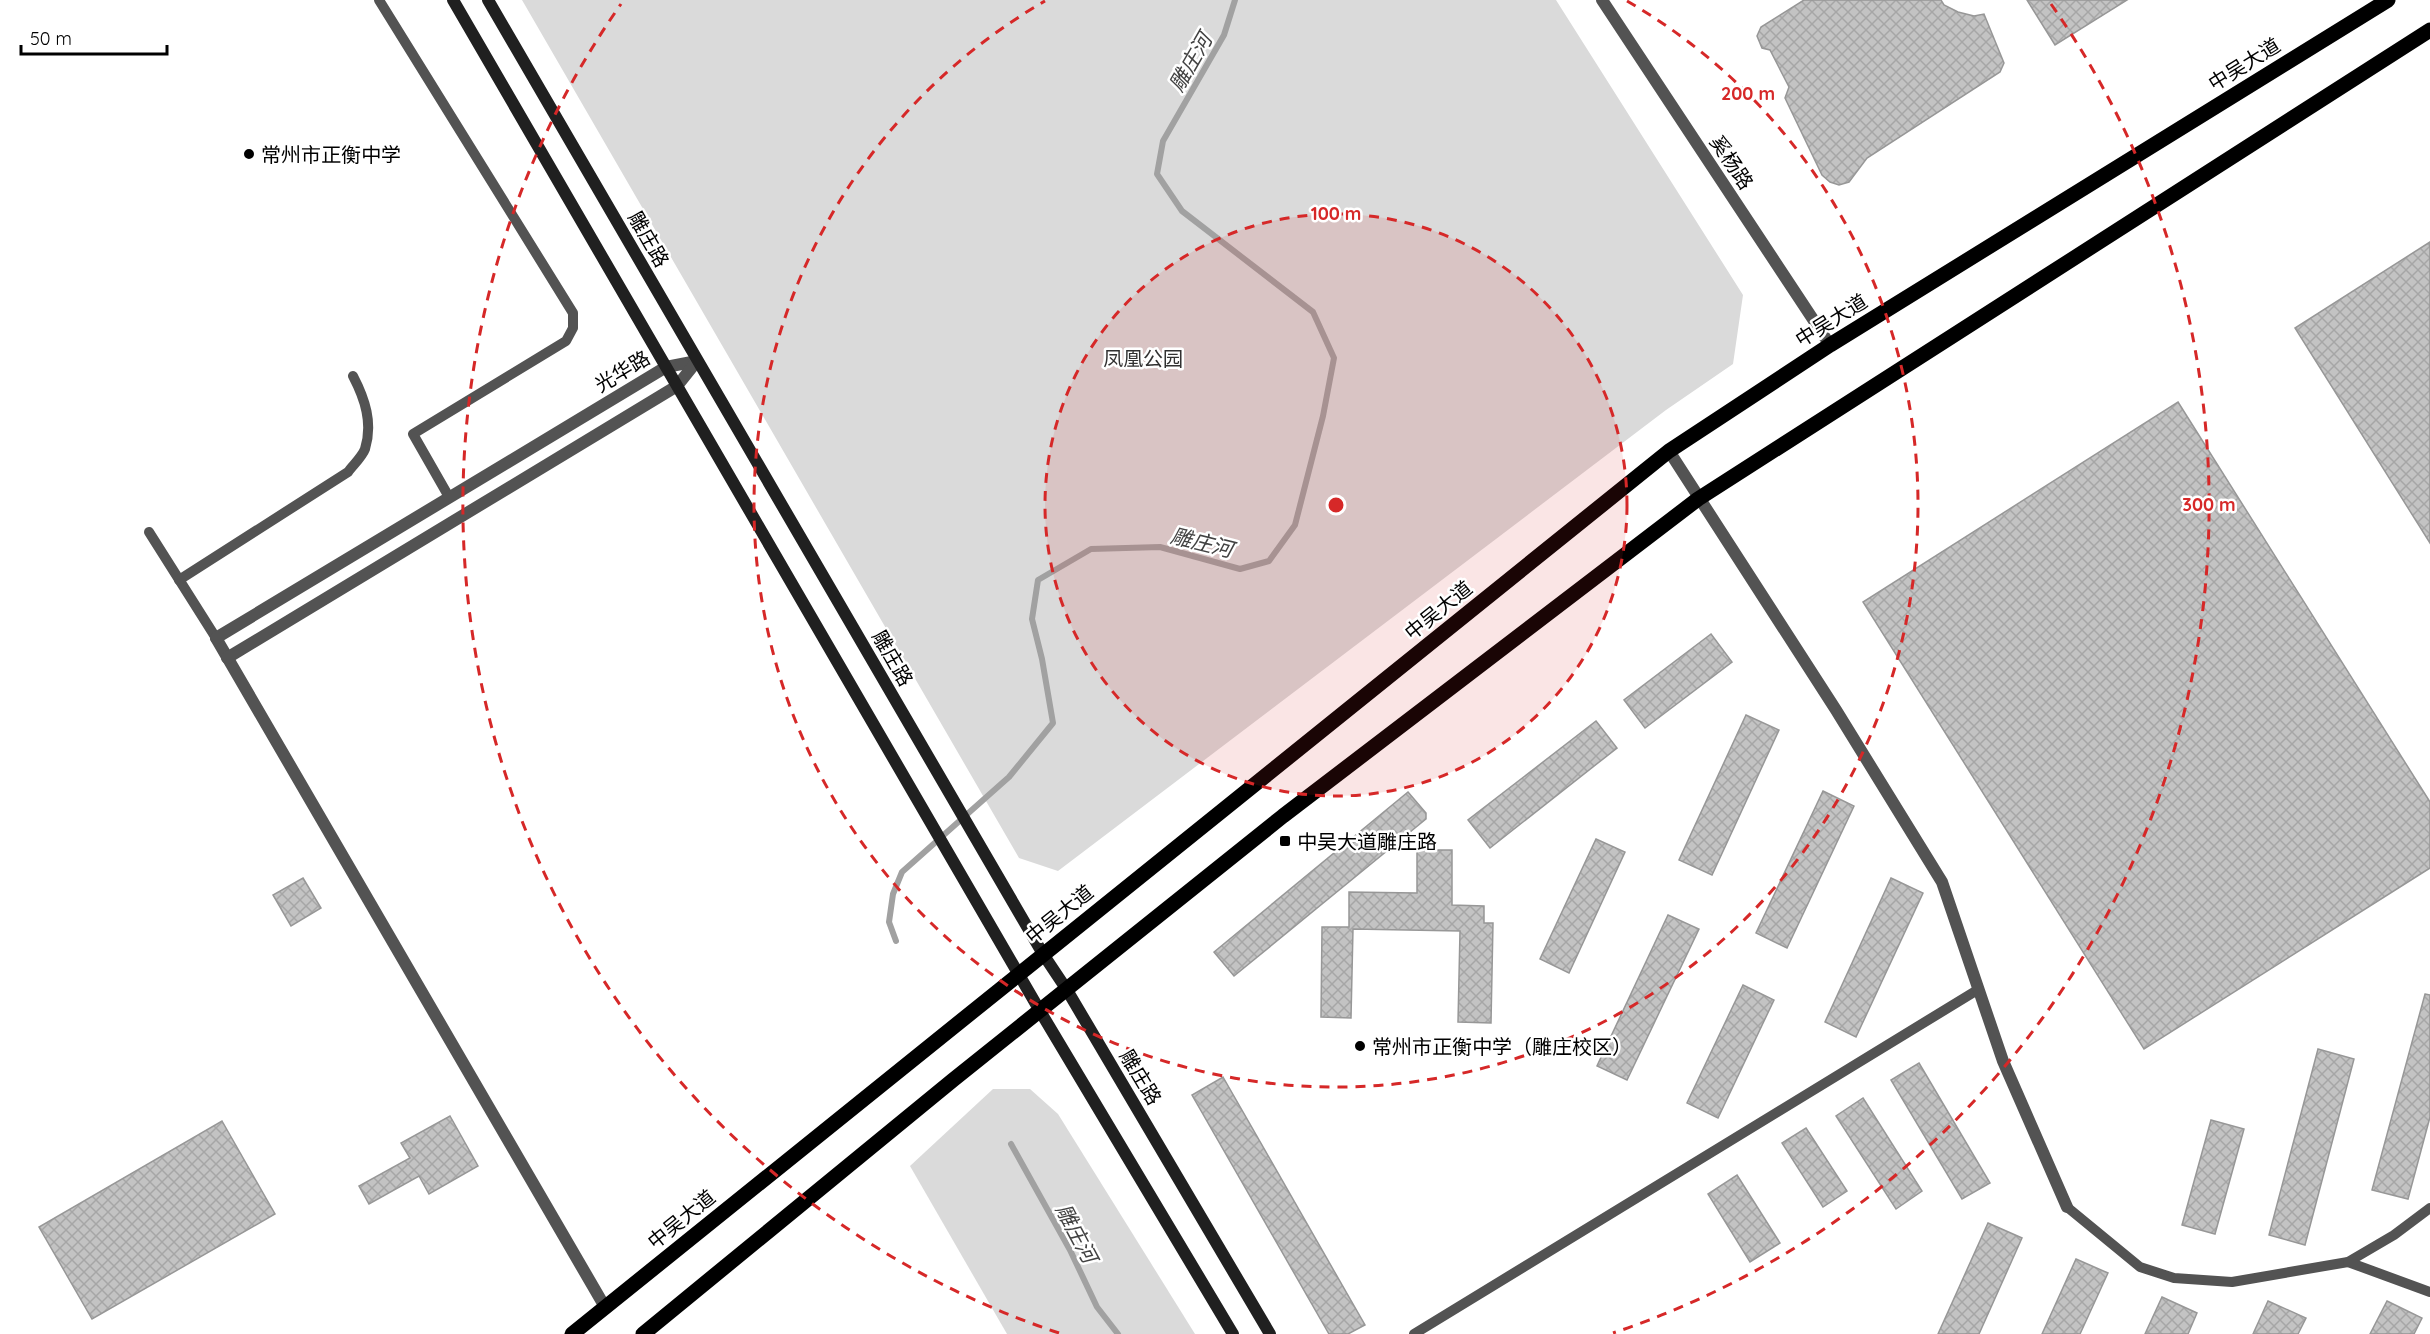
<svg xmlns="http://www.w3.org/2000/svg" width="2430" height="1334" font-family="Quicksand,'Noto Sans SC',sans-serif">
	<defs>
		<pattern id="building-cross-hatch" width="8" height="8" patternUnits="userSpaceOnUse" patternTransform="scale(1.5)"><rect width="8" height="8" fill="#c3c3c3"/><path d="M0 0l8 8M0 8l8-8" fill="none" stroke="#a6a6a6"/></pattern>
	</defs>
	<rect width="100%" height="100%" fill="#fff"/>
	<!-- park -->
	<g fill="#dadada">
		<polygon points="522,0 1556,0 1743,295 1733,364 1666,410 1058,871 1019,858"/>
		<polygon points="993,1089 1030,1089 1058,1114 1195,1334 1007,1334 910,1166"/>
	</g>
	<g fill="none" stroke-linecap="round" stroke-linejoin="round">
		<!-- stream -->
		<g stroke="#a1a1a1" stroke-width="6">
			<polyline points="896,941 889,922 893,894 902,872 1009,777 1053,723 1042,659 1032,619 1038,580 1091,549 1160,547 1240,569 1269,561 1295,525 1323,416 1334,358 1313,312 1182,211 1157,174 1163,141 1224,35 1235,0"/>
			<polyline points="1011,1144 1070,1250 1097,1307 1118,1334"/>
		</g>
	</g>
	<!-- building -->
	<g fill="url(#building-cross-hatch)" stroke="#979797" stroke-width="1.5">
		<polygon points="1804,0 1941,0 1944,5 1958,12 1974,16 1984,14 2004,63 2000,72 1867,158 1849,182 1839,185 1830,182 1822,175 1785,98 1789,87 1770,50 1762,48 1757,36 1761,27"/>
		<polygon points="2027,0 2127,0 2055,45"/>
		<polygon points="2430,242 2430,543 2295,328"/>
		<polygon points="2178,402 2430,802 2430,868 2144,1049 1863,602"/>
		<polygon points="1711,634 1732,662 1645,728 1624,700"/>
		<polygon points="1746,715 1779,730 1712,875 1679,860"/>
		<polygon points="1596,721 1617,748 1490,848 1468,820"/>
		<polygon points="1823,791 1854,806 1787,948 1756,933"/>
		<polygon points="1408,792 1426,813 1426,819 1234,976 1214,952"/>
		<polygon points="1596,839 1625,852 1569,973 1540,959"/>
		<polygon points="1417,850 1452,850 1452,905 1484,906 1484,923 1493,923 1491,1023 1458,1022 1460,931 1353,929 1351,1018 1321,1017 1322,927 1349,927 1349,892 1417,893"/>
		<polygon points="303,878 321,908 291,926 273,895"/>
		<polygon points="1891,878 1923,893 1856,1037 1825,1022"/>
		<polygon points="1668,915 1699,929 1627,1080 1597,1066"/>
		<polygon points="1743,985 1774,1000 1718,1118 1687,1103"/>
		<polygon points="2425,994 2430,995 2430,1117 2408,1199 2372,1190"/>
		<polygon points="2318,1049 2354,1059 2305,1245 2269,1235"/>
		<polygon points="1919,1063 1990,1183 1962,1199 1891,1080"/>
		<polygon points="1223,1077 1365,1325 1348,1334 1329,1334 1192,1095"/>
		<polygon points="1863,1098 1922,1191 1896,1209 1836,1116"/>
		<polygon points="450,1116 478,1166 429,1194 419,1176 369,1204 359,1186 410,1158 401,1143"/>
		<polygon points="2211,1120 2244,1129 2215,1234 2182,1225"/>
		<polygon points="222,1121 275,1214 92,1319 39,1227"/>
		<polygon points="1806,1128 1847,1191 1823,1207 1782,1143"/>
		<polygon points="1737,1175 1780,1243 1750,1262 1708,1194"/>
		<polygon points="1988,1223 2022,1238 1979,1334 1938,1334"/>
		<polygon points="2076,1259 2108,1273 2080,1334 2042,1334"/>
		<polygon points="2162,1297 2197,1313 2188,1334 2145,1334"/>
		<polygon points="2268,1301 2306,1318 2298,1334 2253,1334"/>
		<polygon points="2387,1301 2422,1318 2414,1334 2370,1334"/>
	</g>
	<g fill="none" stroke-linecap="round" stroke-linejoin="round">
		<!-- service -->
		<g stroke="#535353" stroke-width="10">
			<polyline points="379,0 573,313 573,328 566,341 413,434 449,497"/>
			<polyline points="149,532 216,638"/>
			<path d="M179,580l169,-108c5,-7 14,-15 17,-23 8,-26 0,-50 -12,-73"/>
			<polyline points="2067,1207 2140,1267 2174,1278 2232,1282 2348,1262 2394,1235 2430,1208"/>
			<polyline points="2348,1262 2430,1292"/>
			<polyline points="1414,1334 1979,989"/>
		</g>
		<!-- minor -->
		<g stroke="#535353" stroke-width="12">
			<polyline points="1602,0 1830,345"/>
			<polyline points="1669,451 1836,710 1942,882 2003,1061 2067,1207"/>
			<polyline points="216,638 605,1307"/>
		</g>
		<!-- tertiary -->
		<g stroke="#535353" stroke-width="12">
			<polyline points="216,638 666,367 697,361"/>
			<polyline points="227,658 677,386 697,361"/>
		</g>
		<!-- secondary -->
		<g stroke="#202020" stroke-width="12">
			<polyline points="453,0 1040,1011 1233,1334"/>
			<polyline points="488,0 1043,954 1067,990 1270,1334"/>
		</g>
		<!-- primary -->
		<g stroke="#000" stroke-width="15">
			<polyline points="572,1334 1669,451 1830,345 2388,0"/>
			<polyline points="643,1334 953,1080 1283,816 1698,499 2430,30"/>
		</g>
	</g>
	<!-- distance rings -->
	<circle cx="1336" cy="505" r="291" fill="#d62828" fill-opacity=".12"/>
	<g fill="none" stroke="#d62828" stroke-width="3" stroke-dasharray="10 8">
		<circle cx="1336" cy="505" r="291"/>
		<path d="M1627 1A582 582 0 1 1 1045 1"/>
		<path d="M1059 1333A873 873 0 0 1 621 4M2051 4A873 873 0 0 1 1613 1333"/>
	</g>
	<!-- markers -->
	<g fill="#000" stroke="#fff" stroke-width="2">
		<circle cx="249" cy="154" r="6"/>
		<rect x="1279" y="835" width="12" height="12" rx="3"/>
		<circle cx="1360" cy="1046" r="6"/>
	</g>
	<g text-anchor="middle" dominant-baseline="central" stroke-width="5" stroke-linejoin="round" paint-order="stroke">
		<!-- street labels -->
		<g font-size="20" fill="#000" stroke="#fff">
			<text transform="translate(2244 64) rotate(-32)">中吴大道</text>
			<text transform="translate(1732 162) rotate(56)">奚杨路</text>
			<text transform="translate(649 239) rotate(60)">雕庄路</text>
			<text transform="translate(1831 320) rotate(-32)">中吴大道</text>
			<text transform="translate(622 371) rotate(-31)">光华路</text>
			<text transform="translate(1438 610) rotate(-39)">中吴大道</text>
			<text transform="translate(893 658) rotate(60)">雕庄路</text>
			<text transform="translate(1059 914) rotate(-39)">中吴大道</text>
			<text transform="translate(1141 1077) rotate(59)">雕庄路</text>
			<text transform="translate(681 1219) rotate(-39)">中吴大道</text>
		</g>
		<!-- poi labels -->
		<g font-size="20" fill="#000" stroke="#fff" text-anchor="start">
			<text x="261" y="154">常州市正衡中学</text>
			<text x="1297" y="841">中吴大道雕庄路</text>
			<text x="1372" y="1046">常州市正衡中学（雕庄校区）</text>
		</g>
		<!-- park labels -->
		<g font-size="20" fill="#313131" stroke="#fff">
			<text x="1143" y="358">凤凰公园</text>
		</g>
		<!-- water labels -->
		<g font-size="21" font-style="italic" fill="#424242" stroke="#fff">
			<text transform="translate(1190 62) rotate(-60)">雕庄河</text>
			<text transform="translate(1202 542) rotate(14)">雕庄河</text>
			<text transform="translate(1077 1233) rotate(62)">雕庄河</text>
		</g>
	</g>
	<circle cx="1336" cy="505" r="9" fill="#d62828" stroke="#fff" stroke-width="3"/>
	<g font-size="18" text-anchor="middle" font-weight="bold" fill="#d62828" stroke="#fff" stroke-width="5" stroke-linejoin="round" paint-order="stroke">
		<text x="1748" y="100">200 m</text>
		<text x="1336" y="220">100 m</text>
		<text x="2209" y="511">300 m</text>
	</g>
	<!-- scale -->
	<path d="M21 45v9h146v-9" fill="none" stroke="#000000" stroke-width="3"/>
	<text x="30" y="45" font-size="18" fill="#000000" stroke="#ffffff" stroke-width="4.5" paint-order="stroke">50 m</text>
</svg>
